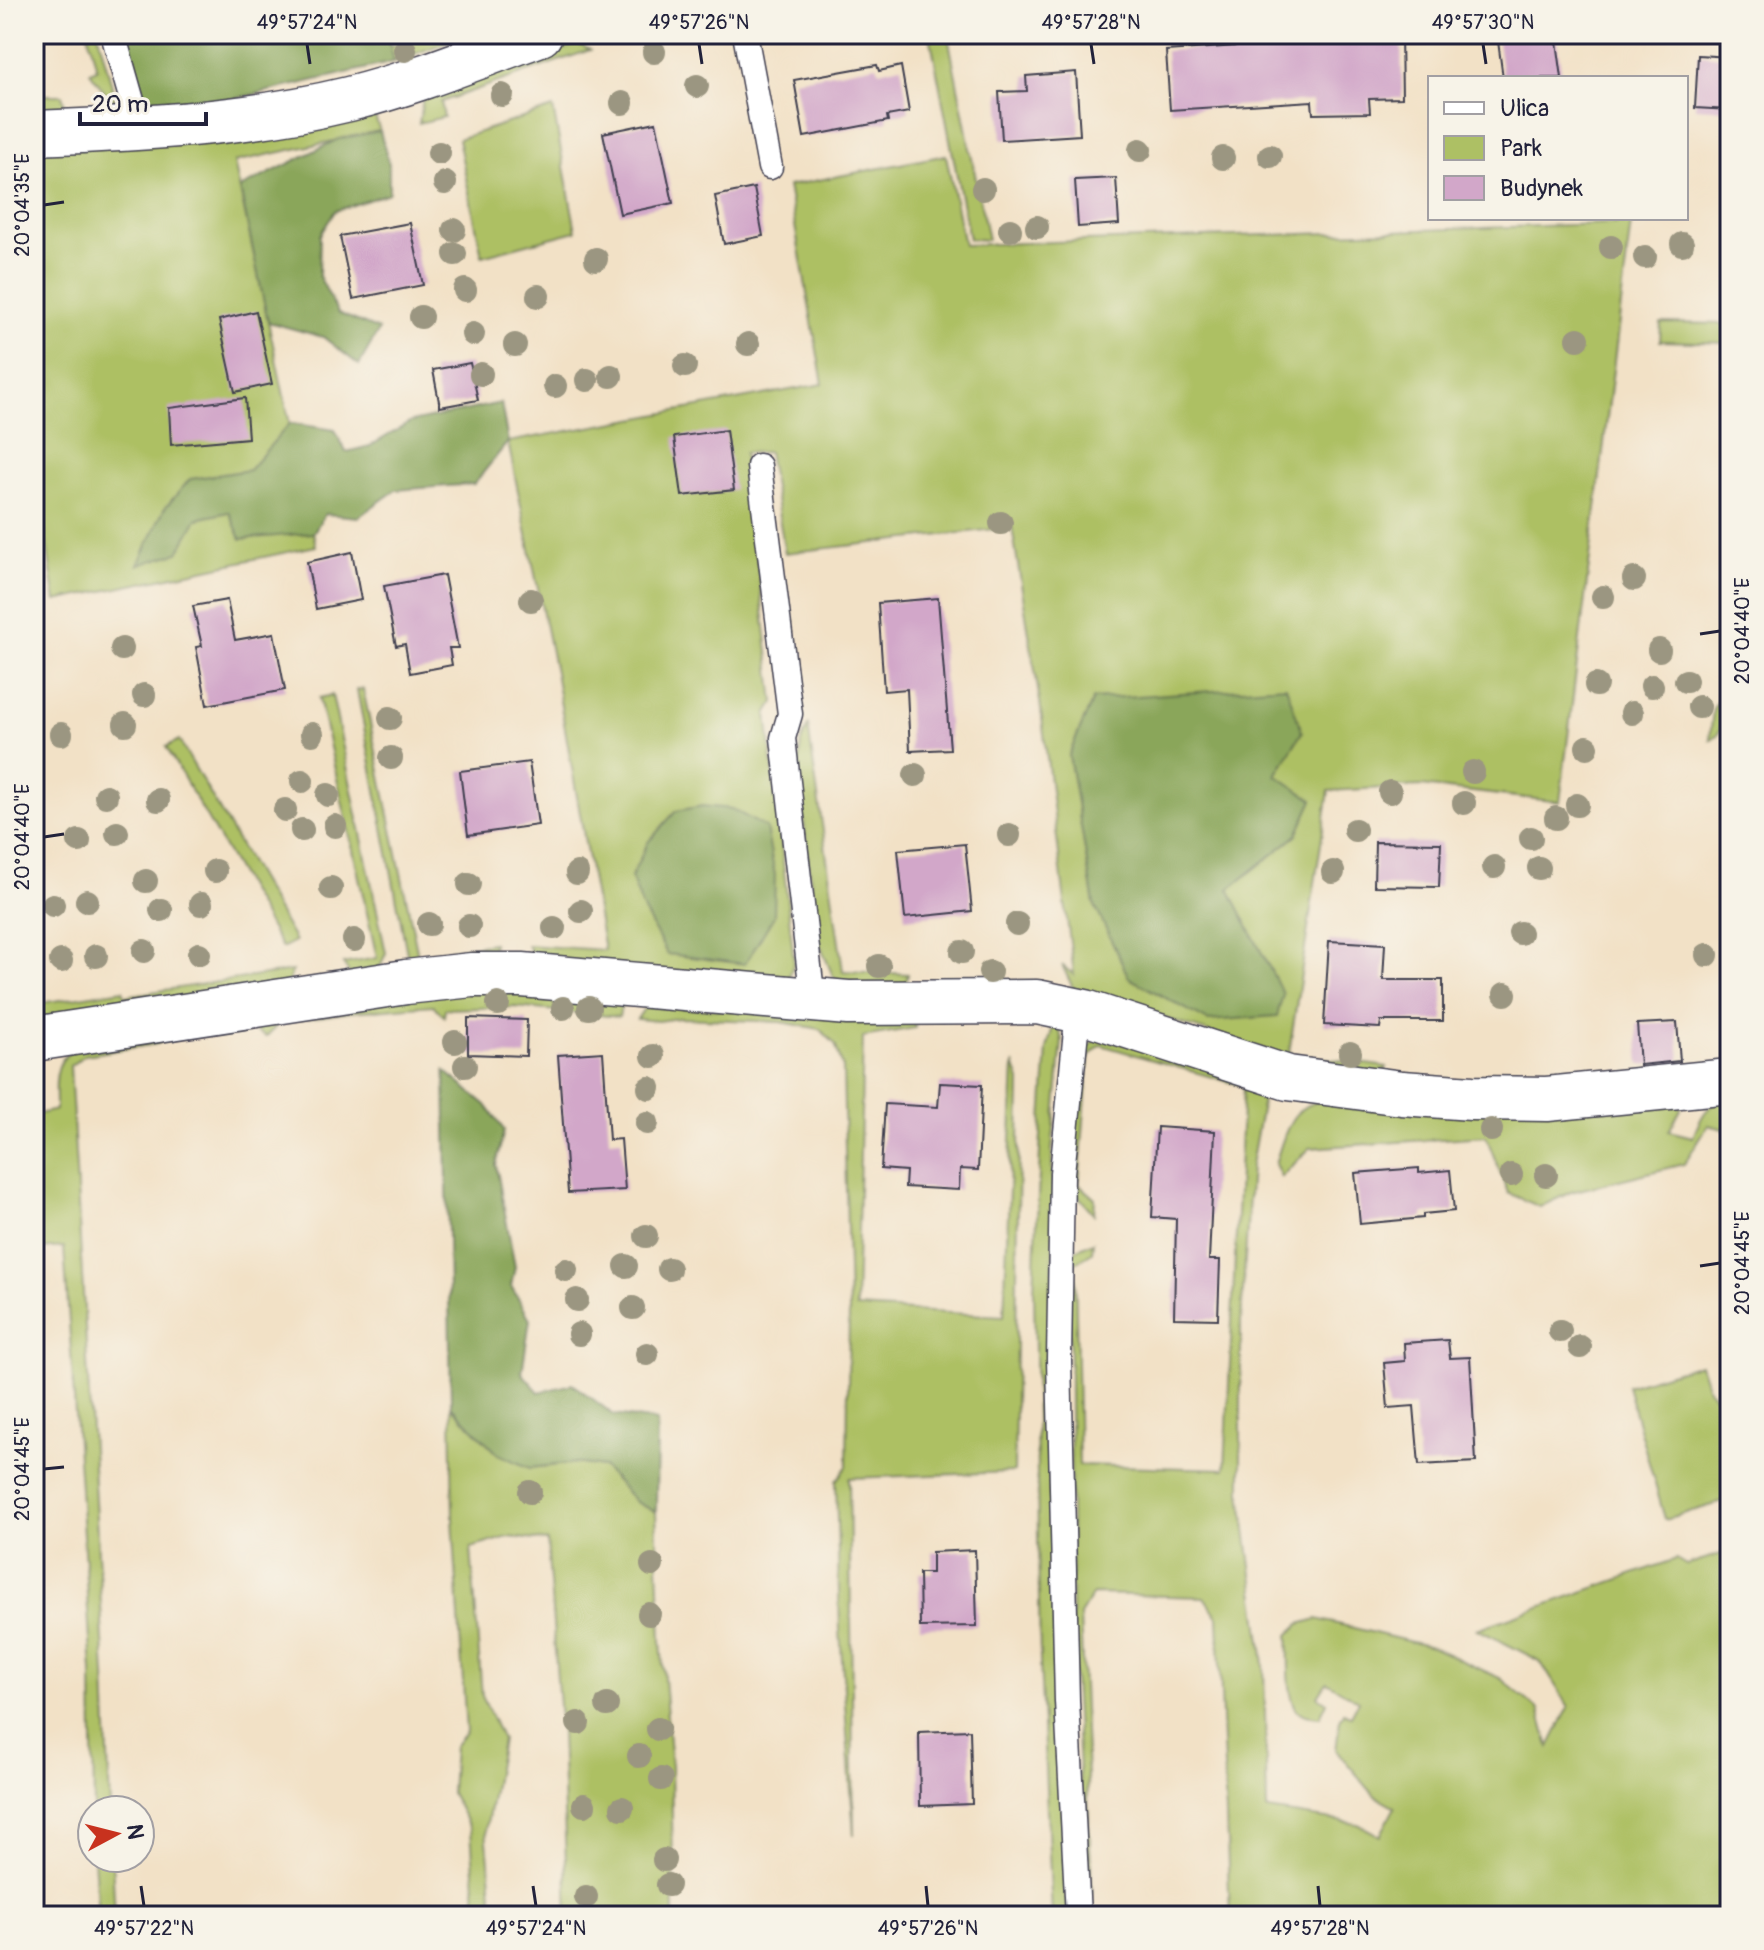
<svg xmlns="http://www.w3.org/2000/svg" width="1764" height="1950" font-family="Pangolin,sans-serif">
	<rect width="100%" height="100%" fill="#f7f3e8"/>
	<filter id="ink" filterUnits="userSpaceOnUse"><feTurbulence type="fractalNoise" baseFrequency=".0125" numOctaves="2"/><feDisplacementMap in="SourceGraphic" scale="16" xChannelSelector="R" yChannelSelector="G"/><feConvolveMatrix kernelMatrix="1 2 1 2 8 2 1 2 1" color-interpolation-filters="sRGB"/></filter>
	<filter id="wash" filterUnits="userSpaceOnUse"><feTurbulence type="fractalNoise" baseFrequency=".006" numOctaves="4" result="noise"/><feDisplacementMap in="SourceGraphic" scale="32" xChannelSelector="R" yChannelSelector="G"/><feGaussianBlur stdDeviation="1.8" result="paint"/><feColorMatrix in="noise" values="0 0 0 0 0 0 0 0 0 0 0 0 0 0 0 0 0 1.4 0 .05"/><feComposite in="paint" operator="in"/></filter>
	<g filter="url(#wash)">
		<rect width="100%" height="100%" fill="#f2e1c6"/>
		<!-- green -->
		<g fill="#adc064" stroke="#687150" stroke-width="2" fill-rule="evenodd">
			<polygon points="88,34 98,34 113,90 115,106 90,72 97,69"/>
			<polygon points="425,34 468,34 394,62 390,46"/>
			<polygon points="930,35 948,36 988,240 969,239"/>
			<polygon points="578,44 590,50 441,102 444,117 419,123 424,93"/>
			<polygon points="34,95 62,95 67,113 34,113"/>
			<polygon points="553,108 576,231 482,256 458,139"/>
			<polygon points="374,114 380,131 234,162 316,546 56,601 34,467 34,150"/>
			<path d="M946,155l18,90 667,-22 -71,579 -139,-16 -92,5 -40,262 98,14 -5,9 -36,-1 -272,-85 -12,-25 12,10 -34,-273 -28,-175 -227,26 -17,-101 -24,1 30,249 -7,12 27,248 -9,26 -247,-22 -11,-21 77,5 -49,-278 -47,-230 315,-58 -35,-198zM1093,699l209,33 -26,43 21,60 -68,54 -135,15 -25,-149z"/>
			<polygon points="1661,323 1730,324 1730,343 1660,341"/>
			<polygon points="1730,678 1730,694 1721,708 1720,730 1717,736 1710,740 1713,709"/>
			<polygon points="363,689 418,955 493,943 491,961 416,964 407,954 357,690"/>
			<polygon points="332,695 386,953 378,972 351,976 343,964 377,958 319,698"/>
			<polygon points="808,726 843,971 908,974 904,992 844,991 832,974 817,937 798,770 801,742"/>
			<polygon points="179,740 295,941 282,948 166,747"/>
			<polygon points="292,971 288,983 34,1029 34,1004 123,990 125,996"/>
			<path d="M517,987l99,9 6,5 -3,16 -104,-10 -70,2 -1,7 -11,-11 -83,7 -71,11 -13,14 -19,-10 -70,5 -20,12 -72,11 -15,11 35,608 5,136h-16l-2,-139 -28,-424 -23,2 -7,-72v-62l22,-5c0,-31 -5,-51 26,-66 144,-25 289,-51 435,-57z"/>
			<polygon points="645,1007 913,1015 915,1028 863,1037 856,1308 1004,1316 1014,1063 1020,1081 1014,1472 849,1478 854,1835 840,1631 836,1481 847,1466 849,1309 843,1068 835,1044 820,1029 781,1022 679,1018 658,1021 637,1019"/>
			<polygon points="1053,1026 1059,1027 1062,1041 1052,1151 1054,1327 1049,1476 1067,1916 1052,1916 1040,1662 1034,1290 1040,1150 1047,1049"/>
			<path d="M1097,1039l36,7 14,-2 110,37 7,12 -13,72 -10,157v170l23,172 3,146 91,14 22,12 15,-29 -21,-12 -38,-45 4,-30 4,-8 7,4 8,-15 -32,-19 -9,14 9,6 -7,15c-9,-1 -19,-1 -24,-9 -10,-16 -6,-54 -8,-73l12,-11 17,-5 115,28 68,31 39,32 10,37 20,-40 -29,-46 -63,-32 199,-70 10,6 44,-14v365h-500l-12,-299 -14,-20 -111,-3 -13,21 13,301h-6l-15,-274 -3,-389 24,-11 -1,10 -17,11 4,202 146,4 18,-383 -142,-41 -12,11 -10,128 16,14 -1,16 -21,-24 1,-61 12,-80z"/>
			<path d="M1730,1095v41l-6,-7 -16,-4 -24,39 -113,28 -31,15 -32,-14 -22,-57 -176,12 -29,29 -6,-13c8,-24 14,-57 42,-62l362,-2 2,9 -12,22 24,6c8,-21 15,-35 37,-42z"/>
			<polygon points="1700,1364 1708,1389 1722,1404 1730,1403 1730,1500 1665,1519 1627,1386"/>
			<polygon points="451,1406 498,1454 530,1468 575,1463 603,1467 636,1502 656,1512 661,1641 671,1766 674,1916 568,1916 561,1734 547,1541 508,1537 471,1548 482,1696 502,1740 486,1830 494,1916 477,1916 471,1830 451,1793 454,1746 466,1732 453,1519"/>
			<polygon points="94,1858 112,1858 115,1916 98,1916"/>
		</g>
		<!-- forest -->
		<g fill="#8aa65a" stroke="#56644a" stroke-width="2">
			<polygon points="127,34 387,34 394,62 230,100 146,105"/>
			<polygon points="380,131 389,164 389,193 335,211 320,235 319,276 338,313 379,330 359,365 323,337 268,322 240,188 338,139"/>
			<polygon points="501,403 508,442 474,484 396,490 358,517 325,514 313,533 241,539 229,512 197,519 178,553 138,565 164,509 190,479 249,470 290,423 335,430 346,452 370,446 411,422"/>
			<polygon points="1286,686 1302,732 1276,775 1313,800 1297,835 1229,889 1283,994 1277,1016 1208,1021 1129,978 1094,904 1069,755 1093,699"/>
			<polygon points="702,806 732,809 766,828 775,875 774,916 745,964 667,954 644,911 631,877 648,842 676,811"/>
			<polygon points="445,1071 486,1105 504,1130 496,1165 515,1267 511,1286 530,1319 522,1373 539,1392 573,1384 614,1415 657,1421 656,1512 636,1502 603,1467 575,1463 530,1468 498,1454 451,1406"/>
		</g>
		<g id="blocks">
			<!-- building -->
			<g fill="#d2a7c9">
				<polygon points="1401,34 1402,98 1369,99 1370,113 1313,114 1312,101 1170,110 1166,51 1310,41 1310,36"/>
				<polygon points="1497,34 1556,34 1562,78 1503,78"/>
				<polygon points="1698,55 1730,57 1730,110 1695,108"/>
				<polygon points="877,65 879,71 901,66 909,112 887,116 888,121 804,137 794,80"/>
				<polygon points="1076,72 1080,135 1002,140 999,92 1027,91 1026,76"/>
				<polygon points="656,122 673,203 620,214 603,133"/>
				<polygon points="1116,178 1119,224 1078,227 1075,180"/>
				<polygon points="754,188 763,236 724,244 715,196"/>
				<polygon points="410,223 423,285 353,299 340,236"/>
				<polygon points="256,311 272,384 235,392 219,320"/>
				<polygon points="470,363 478,400 440,407 433,370"/>
				<polygon points="245,398 248,438 171,445 169,408"/>
				<polygon points="726,430 734,490 682,496 674,437"/>
				<polygon points="352,552 361,600 316,609 307,562"/>
				<polygon points="444,575 458,648 449,648 452,665 410,673 405,644 396,646 384,586"/>
				<polygon points="938,598 950,749 910,751 907,689 884,691 878,603"/>
				<polygon points="227,600 235,640 274,633 285,690 207,705 196,647 202,646 193,606"/>
				<polygon points="529,762 538,825 468,835 460,771"/>
				<polygon points="1375,842 1441,843 1439,887 1374,886"/>
				<polygon points="965,844 972,911 905,918 898,850"/>
				<polygon points="1329,941 1385,944 1383,980 1443,980 1443,1021 1381,1021 1380,1028 1324,1025"/>
				<polygon points="468,1018 527,1020 526,1056 468,1054"/>
				<polygon points="1677,1022 1680,1061 1640,1065 1637,1024"/>
				<polygon points="603,1052 609,1140 621,1139 625,1190 568,1193 558,1055"/>
				<polygon points="940,1083 982,1085 978,1170 960,1169 959,1190 905,1187 906,1171 881,1169 885,1104 938,1107"/>
				<polygon points="1157,1127 1215,1131 1209,1260 1220,1260 1218,1319 1174,1318 1176,1219 1152,1217"/>
				<polygon points="1419,1168 1419,1173 1450,1170 1454,1211 1423,1214 1423,1218 1360,1224 1355,1173"/>
				<polygon points="1448,1340 1450,1358 1470,1357 1476,1462 1419,1465 1414,1406 1388,1408 1384,1363 1405,1361 1404,1343"/>
				<polygon points="975,1550 977,1626 920,1627 919,1573 932,1573 932,1552"/>
				<polygon points="970,1730 972,1804 920,1806 919,1732"/>
			</g>
		</g>
	</g>
	<g filter="url(#ink)">
		<use href="#blocks" fill-opacity="0" stroke="#413f50" stroke-width="2"/>
		<g fill="none" stroke-linecap="round" stroke-linejoin="round">
			<defs>
				<g id="lane">
					<polyline points="113,34 140,129"/>
					<polyline points="745,34 770,167"/>
					<polyline points="759,466 790,714 783,738 813,1001"/>
					<polyline points="1078,1916 1067,1701 1059,1359 1062,1173 1078,1010"/>
				</g>
				<g id="street">
					<path d="M34,133c106,-4 212,-9 315,-34 65,-16 128,-42 191,-65"/>
					<polyline points="34,1039 406,982 472,975 522,975 848,1003 1037,1002 1085,1012 1288,1078 1402,1093 1472,1098 1547,1099 1730,1081"/>
				</g>
			</defs>
			<!-- lane casing -->
			<use href="#lane" stroke="#413f50" stroke-width="27"/>
			<!-- street casing -->
			<use href="#street" stroke="#413f50" stroke-width="47"/>
			<!-- lane -->
			<use href="#lane" stroke="#fff" stroke-width="24"/>
			<!-- street -->
			<use href="#street" stroke="#fff" stroke-width="44"/>
		</g>
		<!-- trees -->
		<g fill="#9b9681">
			<circle cx="405" cy="50" r="12"/>
			<circle cx="654" cy="52" r="12"/>
			<circle cx="697" cy="86" r="12"/>
			<circle cx="502" cy="95" r="12"/>
			<circle cx="622" cy="103" r="12"/>
			<circle cx="1140" cy="150" r="12"/>
			<circle cx="439" cy="153" r="12"/>
			<circle cx="1270" cy="156" r="12"/>
			<circle cx="1223" cy="158" r="12"/>
			<circle cx="445" cy="183" r="12"/>
			<circle cx="983" cy="189" r="12"/>
			<circle cx="1037" cy="227" r="12"/>
			<circle cx="454" cy="230" r="12"/>
			<circle cx="1010" cy="230" r="12"/>
			<circle cx="1682" cy="244" r="12"/>
			<circle cx="1611" cy="247" r="12"/>
			<circle cx="455" cy="254" r="12"/>
			<circle cx="1645" cy="257" r="12"/>
			<circle cx="596" cy="259" r="12"/>
			<circle cx="465" cy="290" r="12"/>
			<circle cx="538" cy="296" r="12"/>
			<circle cx="421" cy="317" r="12"/>
			<circle cx="473" cy="334" r="12"/>
			<circle cx="1578" cy="339" r="12"/>
			<circle cx="748" cy="344" r="12"/>
			<circle cx="515" cy="345" r="12"/>
			<circle cx="685" cy="366" r="12"/>
			<circle cx="481" cy="374" r="12"/>
			<circle cx="611" cy="376" r="12"/>
			<circle cx="587" cy="380" r="12"/>
			<circle cx="555" cy="386" r="12"/>
			<circle cx="1001" cy="523" r="12"/>
			<circle cx="1634" cy="579" r="12"/>
			<circle cx="1603" cy="597" r="12"/>
			<circle cx="531" cy="600" r="12"/>
			<circle cx="122" cy="649" r="12"/>
			<circle cx="1659" cy="650" r="12"/>
			<circle cx="1686" cy="681" r="12"/>
			<circle cx="1596" cy="685" r="12"/>
			<circle cx="1652" cy="686" r="12"/>
			<circle cx="144" cy="695" r="12"/>
			<circle cx="1699" cy="707" r="12"/>
			<circle cx="1632" cy="713" r="12"/>
			<circle cx="390" cy="718" r="12"/>
			<circle cx="125" cy="724" r="12"/>
			<circle cx="61" cy="734" r="12"/>
			<circle cx="312" cy="734" r="12"/>
			<circle cx="1587" cy="747" r="12"/>
			<circle cx="391" cy="758" r="12"/>
			<circle cx="1473" cy="772" r="12"/>
			<circle cx="915" cy="775" r="12"/>
			<circle cx="302" cy="781" r="12"/>
			<circle cx="1390" cy="792" r="12"/>
			<circle cx="328" cy="795" r="12"/>
			<circle cx="106" cy="796" r="12"/>
			<circle cx="158" cy="800" r="12"/>
			<circle cx="1464" cy="803" r="12"/>
			<circle cx="1577" cy="805" r="12"/>
			<circle cx="285" cy="810" r="12"/>
			<circle cx="1556" cy="818" r="12"/>
			<circle cx="335" cy="826" r="12"/>
			<circle cx="302" cy="830" r="12"/>
			<circle cx="1355" cy="830" r="12"/>
			<circle cx="117" cy="833" r="12"/>
			<circle cx="1009" cy="835" r="12"/>
			<circle cx="1531" cy="838" r="12"/>
			<circle cx="79" cy="841" r="12"/>
			<circle cx="1494" cy="867" r="12"/>
			<circle cx="1539" cy="868" r="12"/>
			<circle cx="215" cy="871" r="12"/>
			<circle cx="1333" cy="872" r="12"/>
			<circle cx="577" cy="873" r="12"/>
			<circle cx="146" cy="881" r="12"/>
			<circle cx="469" cy="884" r="12"/>
			<circle cx="331" cy="888" r="12"/>
			<circle cx="87" cy="901" r="12"/>
			<circle cx="201" cy="904" r="12"/>
			<circle cx="53" cy="905" r="12"/>
			<circle cx="161" cy="910" r="12"/>
			<circle cx="581" cy="911" r="12"/>
			<circle cx="429" cy="924" r="12"/>
			<circle cx="1017" cy="924" r="12"/>
			<circle cx="469" cy="926" r="12"/>
			<circle cx="554" cy="928" r="12"/>
			<circle cx="1520" cy="933" r="12"/>
			<circle cx="354" cy="940" r="12"/>
			<circle cx="144" cy="951" r="12"/>
			<circle cx="962" cy="952" r="12"/>
			<circle cx="199" cy="954" r="12"/>
			<circle cx="1707" cy="955" r="12"/>
			<circle cx="96" cy="956" r="12"/>
			<circle cx="61" cy="961" r="12"/>
			<circle cx="879" cy="966" r="12"/>
			<circle cx="990" cy="972" r="12"/>
			<circle cx="1505" cy="994" r="12"/>
			<circle cx="498" cy="1004" r="12"/>
			<circle cx="563" cy="1008" r="12"/>
			<circle cx="589" cy="1008" r="12"/>
			<circle cx="455" cy="1042" r="12"/>
			<circle cx="1350" cy="1053" r="12"/>
			<circle cx="653" cy="1056" r="12"/>
			<circle cx="465" cy="1066" r="12"/>
			<circle cx="649" cy="1088" r="12"/>
			<circle cx="647" cy="1123" r="12"/>
			<circle cx="1491" cy="1130" r="12"/>
			<circle cx="1511" cy="1175" r="12"/>
			<circle cx="1546" cy="1175" r="12"/>
			<circle cx="646" cy="1236" r="12"/>
			<circle cx="626" cy="1266" r="12"/>
			<circle cx="669" cy="1269" r="12"/>
			<circle cx="566" cy="1270" r="12"/>
			<circle cx="577" cy="1300" r="12"/>
			<circle cx="633" cy="1308" r="12"/>
			<circle cx="1560" cy="1331" r="12"/>
			<circle cx="579" cy="1334" r="12"/>
			<circle cx="1580" cy="1347" r="12"/>
			<circle cx="647" cy="1354" r="12"/>
			<circle cx="530" cy="1492" r="12"/>
			<circle cx="652" cy="1565" r="12"/>
			<circle cx="649" cy="1614" r="12"/>
			<circle cx="607" cy="1705" r="12"/>
			<circle cx="578" cy="1723" r="12"/>
			<circle cx="658" cy="1729" r="12"/>
			<circle cx="639" cy="1756" r="12"/>
			<circle cx="661" cy="1779" r="12"/>
			<circle cx="584" cy="1805" r="12"/>
			<circle cx="622" cy="1808" r="12"/>
			<circle cx="664" cy="1860" r="12"/>
			<circle cx="668" cy="1885" r="12"/>
			<circle cx="586" cy="1897" r="12"/>
		</g>
	</g>
	<!-- ticks -->
	<path fill="none" stroke="#22223b" stroke-width="3" d="M307,44l3,20M699,44l3,20M1091,44l3,20M1483,44l3,20M44,205l20,-3M1700,634l20,-3M44,837l20,-3M1700,1266l20,-3M44,1469l20,-2M141,1886l3,20M533,1886l3,20M926,1886l2,20M1318,1886l2,20"/>
	<!-- margin -->
	<rect width="1764" height="1950" fill="none" stroke="#f7f3e8" stroke-width="88"/>
	<!-- legend -->
	<rect x="1428" y="76" width="260" height="144" fill="#f7f3e8" stroke="#a29fa3" stroke-width="2"/>
	<rect x="1444" y="102" width="40" height="12" fill="#ffffff" stroke="#a29fa3" stroke-width="2"/>
	<text x="1500" y="116" font-size="24" fill="#22223b">Ulica</text>
	<rect x="1444" y="136" width="40" height="24" fill="#adc064" stroke="#a29fa3" stroke-width="2"/>
	<text x="1500" y="156" font-size="24" fill="#22223b">Park</text>
	<rect x="1444" y="176" width="40" height="24" fill="#d2a7c9" stroke="#a29fa3" stroke-width="2"/>
	<text x="1500" y="196" font-size="24" fill="#22223b">Budynek</text>
	<!-- north arrow -->
	<g transform="translate(116 1834) rotate(83)"><circle r="38" fill="#f7f3e8" stroke="#a29fa3" stroke-width="2"/>
	<path d="M0-6L14 30L0 20L-14 30Z" fill="#c8321e"/>
	<text y="-12" font-size="22" font-weight="bold" text-anchor="middle" fill="#22223b">N</text>
	</g>
	<!-- scale -->
	<path d="M80 112v12h126v-12" fill="none" stroke="#22223b" stroke-width="4"/>
	<text x="92" y="112" font-size="24" fill="#22223b" stroke="#f7f3e8" stroke-width="6" paint-order="stroke">20 m</text>
	<rect x="44" y="44" width="1676" height="1862" fill="none" stroke="#22223b" stroke-width="3"/>
	<g font-size="20" text-anchor="middle" fill="#22223b">
		<text x="307" y="29">49°57'24"N</text>
		<text x="699" y="29">49°57'26"N</text>
		<text x="1091" y="29">49°57'28"N</text>
		<text x="1483" y="29">49°57'30"N</text>
		<text transform="translate(22 205) rotate(-90)" y="7">20°04'35"E</text>
		<text transform="translate(1742 631) rotate(-90)" y="7">20°04'40"E</text>
		<text transform="translate(22 837) rotate(-90)" y="7">20°04'40"E</text>
		<text transform="translate(1742 1263) rotate(-90)" y="7">20°04'45"E</text>
		<text transform="translate(22 1469) rotate(-90)" y="7">20°04'45"E</text>
		<text x="144" y="1935">49°57'22"N</text>
		<text x="536" y="1935">49°57'24"N</text>
		<text x="928" y="1935">49°57'26"N</text>
		<text x="1320" y="1935">49°57'28"N</text>
	</g>
</svg>
